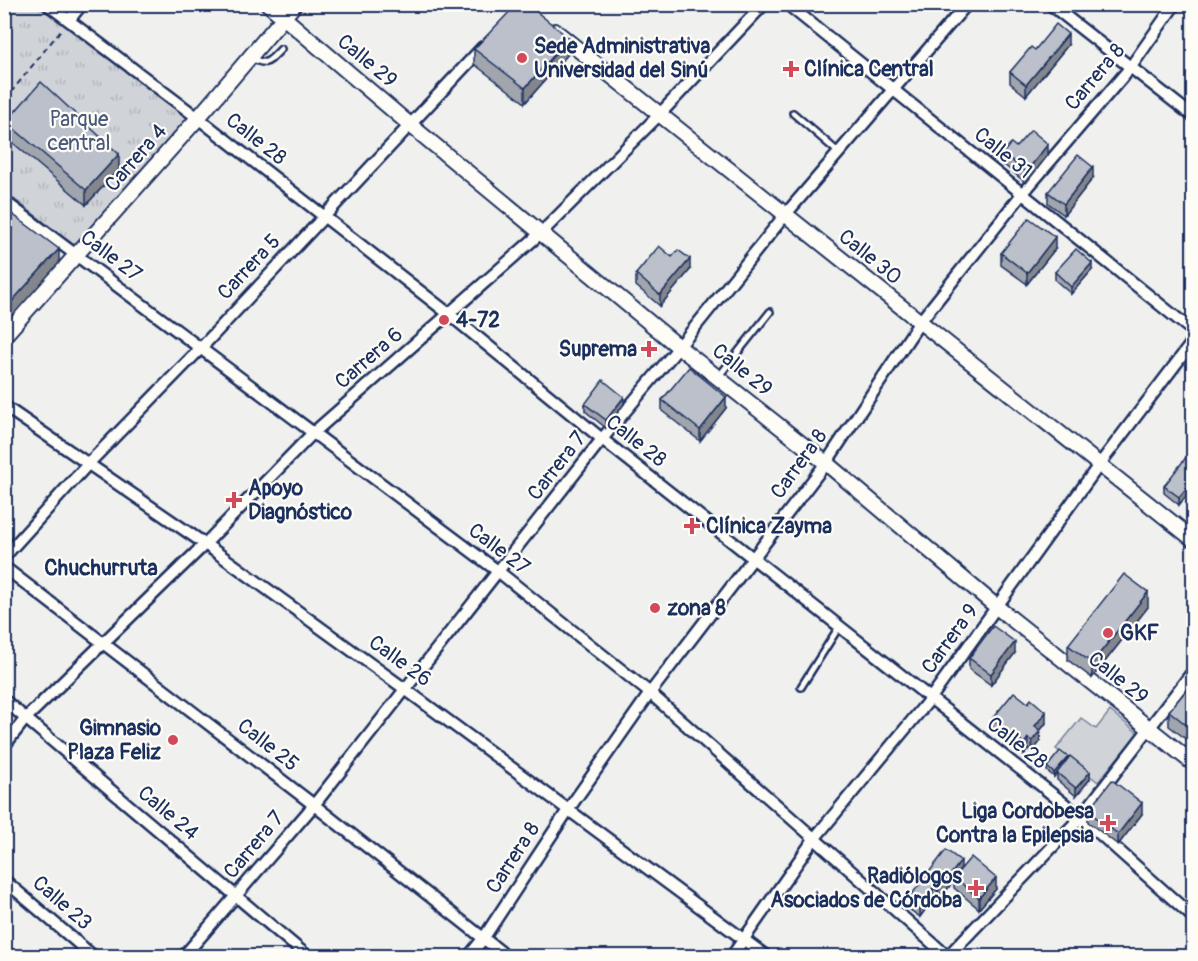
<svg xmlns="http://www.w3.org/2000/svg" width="1198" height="961" font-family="Pangolin,sans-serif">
	<defs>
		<pattern id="grass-tufts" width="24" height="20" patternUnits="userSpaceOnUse" patternTransform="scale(1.5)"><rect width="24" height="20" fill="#d0d3d8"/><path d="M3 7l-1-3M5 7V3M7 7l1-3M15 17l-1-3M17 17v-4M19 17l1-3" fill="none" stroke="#b2b5bc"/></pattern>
	</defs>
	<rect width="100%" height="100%" fill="#f0f0ee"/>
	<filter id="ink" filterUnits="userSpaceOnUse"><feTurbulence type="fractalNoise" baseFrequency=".0167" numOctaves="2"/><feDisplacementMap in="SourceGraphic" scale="12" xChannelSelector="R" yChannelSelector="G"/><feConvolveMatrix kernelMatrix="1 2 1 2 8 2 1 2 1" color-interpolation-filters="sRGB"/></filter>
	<g filter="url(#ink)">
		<!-- grass -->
		<polygon fill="url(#grass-tufts)" stroke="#76819b" stroke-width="1.5" points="4,5 43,5 191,118 78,248 5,192"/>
		<!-- garden -->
		<polygon fill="#d0d3d8" stroke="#76819b" stroke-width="1.5" points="1110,711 1138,733 1098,782 1056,749 1081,718 1096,729"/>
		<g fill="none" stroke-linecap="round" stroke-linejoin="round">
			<defs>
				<g id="service">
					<path d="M250,57c17,10 18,5 31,-8"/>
					<polyline points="793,113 838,152"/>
					<polyline points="719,376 770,312"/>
					<polyline points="801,687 839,627"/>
				</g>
				<g id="minor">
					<polyline points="47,4 198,118 449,314 602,439 1081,817 1194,918"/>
					<polyline points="787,4 1194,332"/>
					<polyline points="1050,4 1194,117"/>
					<polyline points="69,20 82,4"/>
					<polyline points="4,201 499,572 650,693 947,956"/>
					<polyline points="4,406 205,544 405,689 766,956"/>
					<polyline points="4,557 89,463 201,348 483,47"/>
					<polyline points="4,567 314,805 506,956"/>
					<polyline points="4,700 307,956"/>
					<polyline points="4,746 26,718 205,544 312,434 542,232 659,115 764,4"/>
					<polyline points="4,880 93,956"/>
					<polyline points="184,956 314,805 602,439 679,347 785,215 967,4"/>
					<polyline points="469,956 483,939 568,810 650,693 826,463 919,323 1022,194 1130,68 1175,4"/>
					<polyline points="732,956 814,839 930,699 1099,465 1194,340"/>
					<polyline points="948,956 1081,817 1194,670"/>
				</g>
				<g id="tertiary">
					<polyline points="268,4 409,124 679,347 826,463 998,608 1194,764"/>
					<polyline points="555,31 1194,540"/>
					<polyline points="4,336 198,118 295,4"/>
				</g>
			</defs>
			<!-- service casing -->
			<use href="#service" stroke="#1b2f5e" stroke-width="10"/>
			<!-- minor casing -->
			<use href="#minor" stroke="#1b2f5e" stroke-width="15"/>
			<!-- tertiary casing -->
			<use href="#tertiary" stroke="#1b2f5e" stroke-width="18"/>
			<!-- path -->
			<polyline stroke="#1b2f5e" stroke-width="2" stroke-dasharray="6 4.5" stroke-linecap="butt" points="4,101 61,30"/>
			<!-- service -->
			<use href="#service" stroke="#fdfcf7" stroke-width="5"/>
			<!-- minor -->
			<use href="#minor" stroke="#fdfcf7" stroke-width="10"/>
			<!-- tertiary -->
			<use href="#tertiary" stroke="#fdfcf7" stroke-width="14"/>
		</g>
		<!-- wall -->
		<g fill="#a1a5ae" stroke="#1b2f5e" stroke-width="1.5">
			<polygon points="1068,45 1026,96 1010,83 1010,72 1035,50"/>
			<polygon points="474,49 569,53 525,103 474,64"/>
			<polygon points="6,122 119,169 86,205 6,137"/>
			<polygon points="1016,147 1048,155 1026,183 1003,164 1003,153"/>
			<polygon points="1093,178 1064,215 1048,203 1048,192"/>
			<polygon points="1055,249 1027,284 1001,265 1001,253"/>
			<polygon points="690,270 660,306 636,286 636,274"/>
			<polygon points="1092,270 1071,294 1055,280 1055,272"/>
			<polygon points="662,400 726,408 700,441 662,411"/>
			<polygon points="585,404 624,404 606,428 585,411"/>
			<polygon points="1194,455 1194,486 1179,505 1164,493 1164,486"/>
			<polygon points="1148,607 1092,678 1068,660 1068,645"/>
			<polygon points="1015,653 991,685 969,669 969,658"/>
			<polygon points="1194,681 1194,745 1169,726 1169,711"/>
			<polygon points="1028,703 1046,723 1040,731 1040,742 1032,752 1028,749 1024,755 992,730 992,719"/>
			<polygon points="1068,760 1090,779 1076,796 1057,780 1057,773 1054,777 1047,771 1047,767"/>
			<polygon points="1088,811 1142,814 1118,845 1088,822"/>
			<polygon points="961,870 996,889 979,909 954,888 954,880 938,902 933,899 920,917 909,909 909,898"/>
		</g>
		<!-- shaded-wall -->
		<g fill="#83868d" stroke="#1b2f5e" stroke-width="1.5">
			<polygon points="1068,34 1068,45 1026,96 1026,85"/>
			<polygon points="569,38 569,53 525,103 525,88"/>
			<polygon points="1048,144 1048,155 1026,183 1026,172"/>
			<polygon points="119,154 119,169 86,205 86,190"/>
			<polygon points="1093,167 1093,178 1064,215 1064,204"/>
			<polygon points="1055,237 1055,249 1027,284 1027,273"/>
			<polygon points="59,249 59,263 4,325 4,310"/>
			<polygon points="690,259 690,270 660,306 660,295"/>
			<polygon points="1092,263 1092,270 1071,294 1071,287"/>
			<polygon points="624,397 624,404 606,428 606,420"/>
			<polygon points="726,397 726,408 700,441 700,430"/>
			<polygon points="1194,479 1194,486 1179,505 1179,497"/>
			<polygon points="1148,592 1148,607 1092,678 1092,663"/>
			<polygon points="1015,642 1015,653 991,685 991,674"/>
			<polygon points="1046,712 1046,723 1035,737 1035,726"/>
			<polygon points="1040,731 1040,742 1032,752 1032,741"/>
			<polygon points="1028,738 1028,749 1024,755 1024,744"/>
			<polygon points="1068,757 1068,761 1054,777 1054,773"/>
			<polygon points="1090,772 1090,779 1076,796 1076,788"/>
			<polygon points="1142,803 1142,814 1118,845 1118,834"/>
			<polygon points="961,861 961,872 954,877 954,880 938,902 938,891"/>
			<polygon points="996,878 996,889 979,909 979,898"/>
			<polygon points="933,888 933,899 920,917 920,905"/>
		</g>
		<!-- building -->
		<g fill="#bbc0ca" stroke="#1b2f5e" stroke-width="1.5">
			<polygon points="517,4 527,4 569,38 525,88 474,49"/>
			<polygon points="1056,24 1068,34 1026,85 1010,72 1031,47 1035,50"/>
			<polygon points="41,82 119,154 86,190 6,122"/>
			<polygon points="1031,130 1048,144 1026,172 1003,153 1011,143 1016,147"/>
			<polygon points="1078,155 1093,167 1064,204 1048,192"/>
			<polygon points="4,208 59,249 4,310"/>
			<polygon points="1029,218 1055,237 1027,273 1001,253"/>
			<polygon points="659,246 672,257 678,250 690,259 660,295 636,274"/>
			<polygon points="1076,249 1092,263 1071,287 1055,272"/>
			<polygon points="689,367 726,397 700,430 662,400"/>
			<polygon points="603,380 624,397 606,420 585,404"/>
			<polygon points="1190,452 1194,455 1194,479 1179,497 1164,486"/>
			<polygon points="1124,574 1148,592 1092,663 1068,645"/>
			<polygon points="993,626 1015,642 991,674 969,658"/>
			<polygon points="1194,681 1194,731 1169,711"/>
			<polygon points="1014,692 1028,703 1031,699 1046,712 1035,726 1040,731 1032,741 1028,738 1024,744 992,719"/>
			<polygon points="1060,751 1068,757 1054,773 1047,767"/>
			<polygon points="1070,756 1090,772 1076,788 1057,773"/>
			<polygon points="1112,780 1142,803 1118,834 1088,811"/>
			<polygon points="946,850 961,861 938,891 933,888 920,905 909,898"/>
			<polygon points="971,857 996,878 979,898 954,877"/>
		</g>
	</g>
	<!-- markers -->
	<g fill="#d1495b" stroke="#fdfcf7" stroke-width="2">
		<circle cx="522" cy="58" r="6"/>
		<path d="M788 60h6v6h6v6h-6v6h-6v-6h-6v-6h6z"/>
		<circle cx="444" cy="320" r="6"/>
		<path d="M646 340h6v6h6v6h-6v6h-6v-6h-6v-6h6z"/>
		<path d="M231 491h6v6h6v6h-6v6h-6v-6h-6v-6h6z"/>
		<path d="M689 517h6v6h6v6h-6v6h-6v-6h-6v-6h6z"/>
		<circle cx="655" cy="608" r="6"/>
		<circle cx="1108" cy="633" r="6"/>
		<circle cx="173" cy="740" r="6"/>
		<path d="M1105 814h6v6h6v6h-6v6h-6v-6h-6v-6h6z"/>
		<path d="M973 879h6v6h6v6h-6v6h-6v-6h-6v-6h6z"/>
	</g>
	<g text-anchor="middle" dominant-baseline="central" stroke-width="4.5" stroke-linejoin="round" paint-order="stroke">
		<!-- poi labels -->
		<g font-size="21" font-weight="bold" fill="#1b2f5e" stroke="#fdfcf7" text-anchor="start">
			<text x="534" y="46">Sede Administrativa<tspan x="534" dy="24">Universidad del Sinú</tspan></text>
			<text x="804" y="69">Clínica Central</text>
			<text x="456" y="320">4-72</text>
			<text x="637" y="349" text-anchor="end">Suprema</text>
			<text x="248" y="488">Apoyo<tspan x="248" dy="24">Diagnóstico</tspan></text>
			<text x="706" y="526">Clínica Zayma</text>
			<text x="667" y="608">zona 8</text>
			<text x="1120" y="633">GKF</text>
			<text x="161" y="728" text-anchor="end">Gimnasio<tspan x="161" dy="24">Plaza Feliz</tspan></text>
			<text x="1094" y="811" text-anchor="end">Liga Cordobesa<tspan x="1094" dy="24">Contra la Epilepsia</tspan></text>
			<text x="962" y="876" text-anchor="end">Radiólogos<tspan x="962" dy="24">Asociados de Córdoba</tspan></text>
		</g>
		<!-- street labels -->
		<g font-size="21" fill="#1b2f5e" stroke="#fdfcf7">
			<text transform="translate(367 61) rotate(40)">Calle 29</text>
			<text transform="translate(1095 77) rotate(-50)">Carrera 8</text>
			<text transform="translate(256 139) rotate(38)">Calle 28</text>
			<text transform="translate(1003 153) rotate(39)">Calle 31</text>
			<text transform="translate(136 158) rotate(-49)">Carrera 4</text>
			<text transform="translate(111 256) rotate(37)">Calle 27</text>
			<text transform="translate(870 257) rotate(39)">Calle 30</text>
			<text transform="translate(249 267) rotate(-47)">Carrera 5</text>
			<text transform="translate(369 358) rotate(-41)">Carrera 6</text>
			<text transform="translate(742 370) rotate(39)">Calle 29</text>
			<text transform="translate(636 441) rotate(38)">Calle 28</text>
			<text transform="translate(799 464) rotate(-54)">Carrera 8</text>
			<text transform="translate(557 466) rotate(-52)">Carrera 7</text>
			<text transform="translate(499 549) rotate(37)">Calle 27</text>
			<text transform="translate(950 639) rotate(-54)">Carrera 9</text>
			<text transform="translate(400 661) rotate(36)">Calle 26</text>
			<text transform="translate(1118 678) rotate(39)">Calle 29</text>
			<text transform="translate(1017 743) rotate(38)">Calle 28</text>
			<text transform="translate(268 745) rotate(38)">Calle 25</text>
			<text transform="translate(168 813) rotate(40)">Calle 24</text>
			<text transform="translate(254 845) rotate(-50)">Carrera 7</text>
			<text transform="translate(513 858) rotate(-57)">Carrera 8</text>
			<text transform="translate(62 903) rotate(41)">Calle 23</text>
		</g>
		<!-- park labels -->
		<g font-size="21" fill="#48587c" stroke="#fdfcf7">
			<text x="79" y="119">Parque<tspan x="79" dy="24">central</tspan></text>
		</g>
		<!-- neighbourhood labels -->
		<g font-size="22" font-weight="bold" fill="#1b2f5e" stroke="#fdfcf7">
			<text x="101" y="568">Chuchurruta</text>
		</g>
	</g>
	<!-- margin -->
	<rect width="1198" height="961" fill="none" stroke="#fdfcf7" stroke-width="24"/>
	<rect x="12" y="12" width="1174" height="937" fill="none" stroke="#1b2f5e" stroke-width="2" filter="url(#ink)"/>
</svg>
